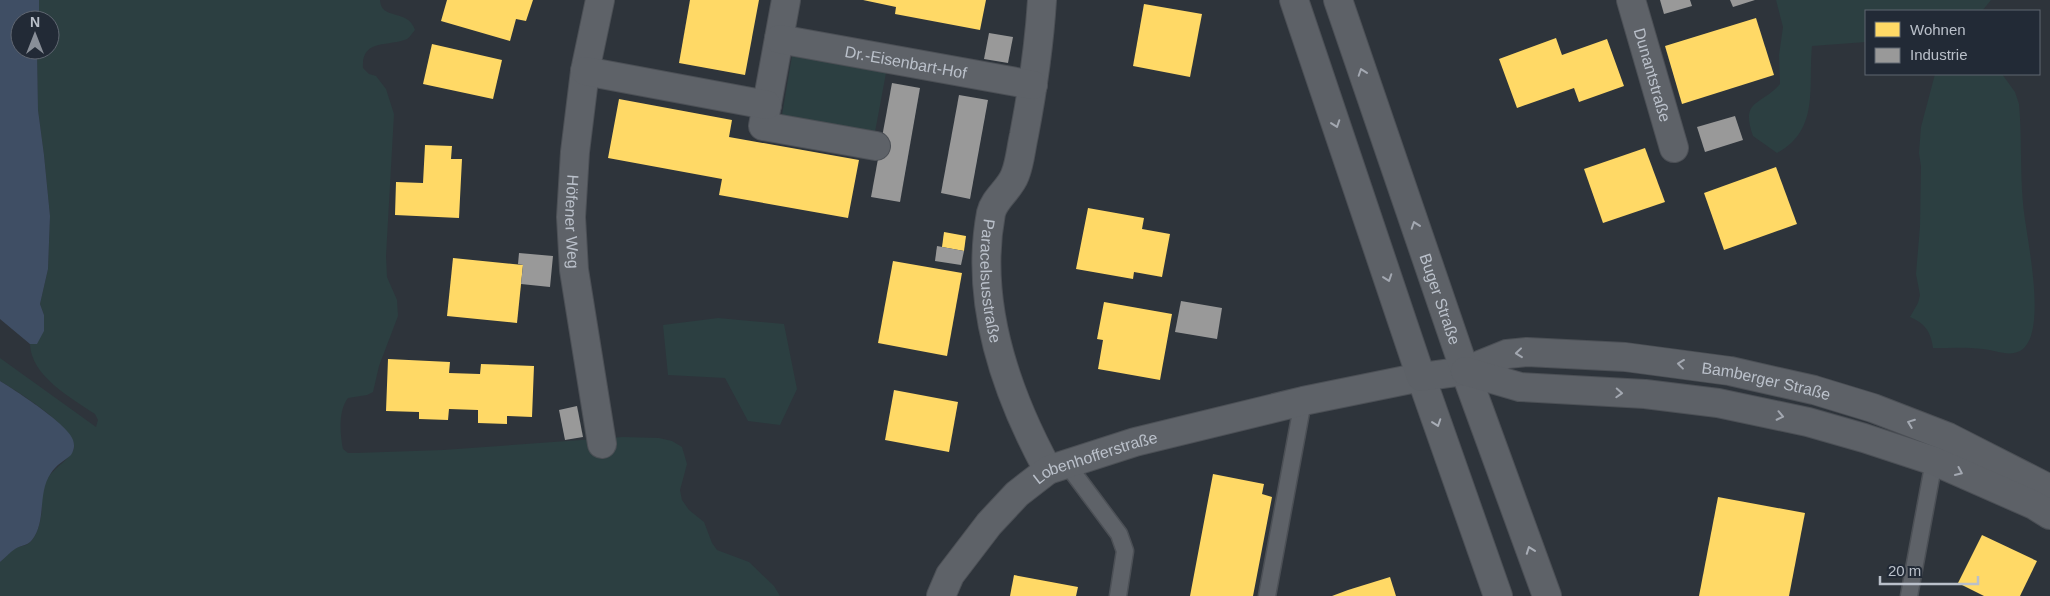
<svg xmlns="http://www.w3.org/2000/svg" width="2050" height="596" font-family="Helvetica,sans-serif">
	<rect width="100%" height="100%" fill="#2e343b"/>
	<!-- green -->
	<g fill="#2c3f41">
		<path d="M39,0h341c1,21 28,8 35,30 -3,3 -5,7 -8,9 -18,8 -46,-1 -44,29l6,6 7,2 10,13 8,25 -8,142 1,21 10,23 1,16 -19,50 -6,26 -6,3 -19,3c-10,13 -8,36 -5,51l5,4h8l87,-3 180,-13 36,1 13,3 10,6 5,17 -7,26 2,10 7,10 15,12 8,21 5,7 32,12 25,24 6,10h-780v-34c5,-4 9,-10 14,-13 5,-3 10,-3 14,-5 10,-7 13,-25 14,-35 0,-8 -1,-15 2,-23 6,-17 20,-21 29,-35 11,-19 -58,-61 -73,-70v-23l96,69 2,-7 -3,-6c-24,-16 -64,-38 -65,-70h7l6,-22 1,-7 -4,-11 8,-35 2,-53 -6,-61 -6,-45 -1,-57v-3h13v-30h-11z"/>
		<path d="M1776,0h215l-9,11h-116v31l-54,4c-4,41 8,84 -35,107l-24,-17c-13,-37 8,-30 27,-52l-1,-29 4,-28z"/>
		<polygon points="792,56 886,73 875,132 782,115"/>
		<path d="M1935,74h67l13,18 4,12c3,33 1,66 4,99 2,30 27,131 -3,148 -11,6 -25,-1 -37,-2 -16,-2 -33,-1 -50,-1 -2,-16 -8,-25 -23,-31l8,-14 2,-8 -4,-21 4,-48 1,-60 -2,-13 2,-26z"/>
		<polygon points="718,318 784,324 797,389 780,425 748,421 725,378 668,375 663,325"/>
	</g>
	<!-- water -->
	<g fill="#3f4e64">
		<polygon points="0,0 39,0 39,20 20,20 20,50 37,50 38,110 44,155 50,216 48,269 40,304 44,315 44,331 37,344 30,344 0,319"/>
		<path d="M0,381c15,9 69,44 73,59 2,6 1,10 -2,15 -7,6 -15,10 -20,18 -14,20 -4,48 -19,67 -5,6 -11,5 -17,9 -5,3 -10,9 -15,13z"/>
	</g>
	<!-- homes -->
	<g fill="#ffd966">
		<polygon points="447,0 533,0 526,21 516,19 510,41 441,21"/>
		<polygon points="690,0 759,0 745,75 679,63"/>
		<polygon points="863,0 986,0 980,30 895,14 896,7"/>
		<polygon points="1144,4 1202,14 1190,77 1133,66"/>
		<polygon points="1756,18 1774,75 1682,104 1665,46"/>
		<polygon points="1556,38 1562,55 1607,39 1624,86 1579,102 1574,88 1517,108 1499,59"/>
		<polygon points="432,44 502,60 493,99 423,84"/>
		<polygon points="619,99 732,120 729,137 859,160 848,218 719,195 722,179 608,158"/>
		<polygon points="425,145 452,146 451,159 462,159 459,218 395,215 396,182 423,183"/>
		<polygon points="1645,148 1665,202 1603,223 1584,169"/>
		<polygon points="1776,167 1797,224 1724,250 1704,193"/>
		<polygon points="1088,208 1144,218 1142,229 1170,234 1162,277 1134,272 1133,279 1076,269"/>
		<polygon points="944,232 966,236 964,251 942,247"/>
		<polygon points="453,258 523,265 517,323 447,316"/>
		<polygon points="893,261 962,273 947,356 878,343"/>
		<polygon points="1104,302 1172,314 1160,380 1098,369 1103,340 1097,339"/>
		<polygon points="388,359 450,362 449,373 480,374 481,364 534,366 532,417 507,416 507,424 478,423 478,410 449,409 448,420 419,419 419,412 386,411"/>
		<polygon points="894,390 958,402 949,452 885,440"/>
		<polygon points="1213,474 1264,484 1262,494 1272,497 1253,596 1190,596"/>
		<polygon points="1718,497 1805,513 1789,596 1699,596"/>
		<polygon points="1982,535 2037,561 2020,596 1984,596 1958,583"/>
		<polygon points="1014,575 1078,587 1076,596 1010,596"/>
		<polygon points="1390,577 1396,596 1332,596 1348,590"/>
	</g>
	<!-- industry -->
	<g fill="#999">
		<polygon points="1660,0 1690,0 1692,6 1664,14"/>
		<polygon points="1730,0 1755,0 1733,7"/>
		<polygon points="989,33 1013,37 1008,63 984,59"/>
		<polygon points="892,83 920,88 900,202 871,197"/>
		<polygon points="959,95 988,100 970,199 941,193"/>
		<polygon points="1735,116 1743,140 1705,152 1697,127"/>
		<polygon points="937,246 964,251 961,265 935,261"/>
		<polygon points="519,253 553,256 550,287 521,284 523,265 518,264"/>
		<polygon points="1181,301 1222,308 1217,339 1175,332"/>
		<polygon points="577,406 583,437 565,440 559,410"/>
	</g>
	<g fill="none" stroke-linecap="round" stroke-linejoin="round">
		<defs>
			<g id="lane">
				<polyline points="1066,463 1119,534 1125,551 1118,596"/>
				<polyline points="1267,596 1303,401"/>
				<polyline points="1909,596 1934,461"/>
			</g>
			<g id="street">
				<path id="s1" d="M600,0l-15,71 -10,81 -4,65 3,53 28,174"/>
				<polyline points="786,0 763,126 876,146"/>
				<path id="s2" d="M1042,0c-3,48 -9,88 -18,135 -3,13 -4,28 -9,40 -5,14 -21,24 -24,38 -17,90 15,180 57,257"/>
				<path id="s3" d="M1631,0l43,148"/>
				<path id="s4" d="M779,39l254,46"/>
				<polyline points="585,71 767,105"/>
				<polyline points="1465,371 1547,596"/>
				<path id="s5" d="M941,596l9,-21 39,-51 28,-30 31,-24 87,-28 168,-41 118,-24 77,219"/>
			</g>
			<g id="secondary">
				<path id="s6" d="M1294,0l127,377 44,-6 42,-17 20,-2 98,5 105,14 84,19 59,18 75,29 102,52"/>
				<path id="s7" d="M1338,0l127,371"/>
				<polyline points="1465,371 1520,387 1645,394 1718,403 1808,422 1864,438 1934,461 2034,505 2050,515"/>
			</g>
		</defs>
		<!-- lane casing -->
		<use href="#lane" stroke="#4c5056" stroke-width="19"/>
		<!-- street casing -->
		<use href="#street" stroke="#4c5056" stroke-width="30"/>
		<!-- secondary casing -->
		<use href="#secondary" stroke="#4c5056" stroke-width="30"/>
		<!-- lane -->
		<use href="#lane" stroke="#5e6268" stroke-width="16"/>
		<!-- street -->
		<use href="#street" stroke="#5e6268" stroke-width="28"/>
		<!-- secondary -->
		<use href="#secondary" stroke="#5d6167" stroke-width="28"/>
	</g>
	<!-- one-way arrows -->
	<defs><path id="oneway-chevron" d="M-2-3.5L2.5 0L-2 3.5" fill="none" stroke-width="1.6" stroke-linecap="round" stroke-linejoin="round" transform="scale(1.25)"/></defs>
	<g stroke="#a3a8b1">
		<use href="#oneway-chevron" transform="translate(1362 72) rotate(-109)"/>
		<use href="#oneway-chevron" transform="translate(1336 124) rotate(71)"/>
		<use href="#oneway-chevron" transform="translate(1415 225) rotate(-109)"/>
		<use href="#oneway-chevron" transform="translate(1388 278) rotate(71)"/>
		<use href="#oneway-chevron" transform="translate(1519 353) rotate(174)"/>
		<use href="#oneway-chevron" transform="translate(1681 364) rotate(-173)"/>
		<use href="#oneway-chevron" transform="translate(1619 393) rotate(3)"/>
		<use href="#oneway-chevron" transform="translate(1780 416) rotate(12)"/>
		<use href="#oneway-chevron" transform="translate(1911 423) rotate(-159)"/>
		<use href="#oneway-chevron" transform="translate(1959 472) rotate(24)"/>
	</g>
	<g stroke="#a8adb6">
		<use href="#oneway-chevron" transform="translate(1437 423) rotate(71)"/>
		<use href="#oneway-chevron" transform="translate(1530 550) rotate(-110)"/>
	</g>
	<g text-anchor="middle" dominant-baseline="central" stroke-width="5" stroke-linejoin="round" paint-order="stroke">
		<!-- street labels -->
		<g font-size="16" fill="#bac0ca" stroke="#222a36">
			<text stroke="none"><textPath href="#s4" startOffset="129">Dr.-Eisenbart-Hof</textPath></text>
			<text stroke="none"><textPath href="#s3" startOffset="78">Dunantstraße</textPath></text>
			<text stroke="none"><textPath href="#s1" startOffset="224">Höfener Weg</textPath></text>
			<text stroke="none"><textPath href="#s2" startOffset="291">Paracelsusstraße</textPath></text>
			<text stroke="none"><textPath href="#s7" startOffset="316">Buger Straße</textPath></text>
			<text stroke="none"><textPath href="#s6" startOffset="749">Bamberger Straße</textPath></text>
			<text stroke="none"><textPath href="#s5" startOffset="216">Lobenhofferstraße</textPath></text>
		</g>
	</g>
	<!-- legend -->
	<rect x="1865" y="10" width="175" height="65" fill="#222a36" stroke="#5f6671"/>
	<rect x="1875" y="22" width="25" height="15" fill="#ffd966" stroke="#5f6671"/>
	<text x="1910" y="35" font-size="15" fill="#bac0ca">Wohnen</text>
	<rect x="1875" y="48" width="25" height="15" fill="#999999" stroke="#5f6671"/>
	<text x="1910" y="60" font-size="15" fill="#bac0ca">Industrie</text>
	<!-- north arrow -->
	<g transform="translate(35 35)"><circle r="24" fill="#222a36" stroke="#5f6671"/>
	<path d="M0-4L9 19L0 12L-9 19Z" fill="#898f98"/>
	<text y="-8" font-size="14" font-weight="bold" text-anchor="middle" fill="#bac0ca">N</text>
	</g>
	<!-- scale -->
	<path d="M1880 576v8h98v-8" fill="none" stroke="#bac0ca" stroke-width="2.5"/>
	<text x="1888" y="576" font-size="15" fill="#bac0ca" stroke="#222a36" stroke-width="4" paint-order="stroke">20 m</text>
</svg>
